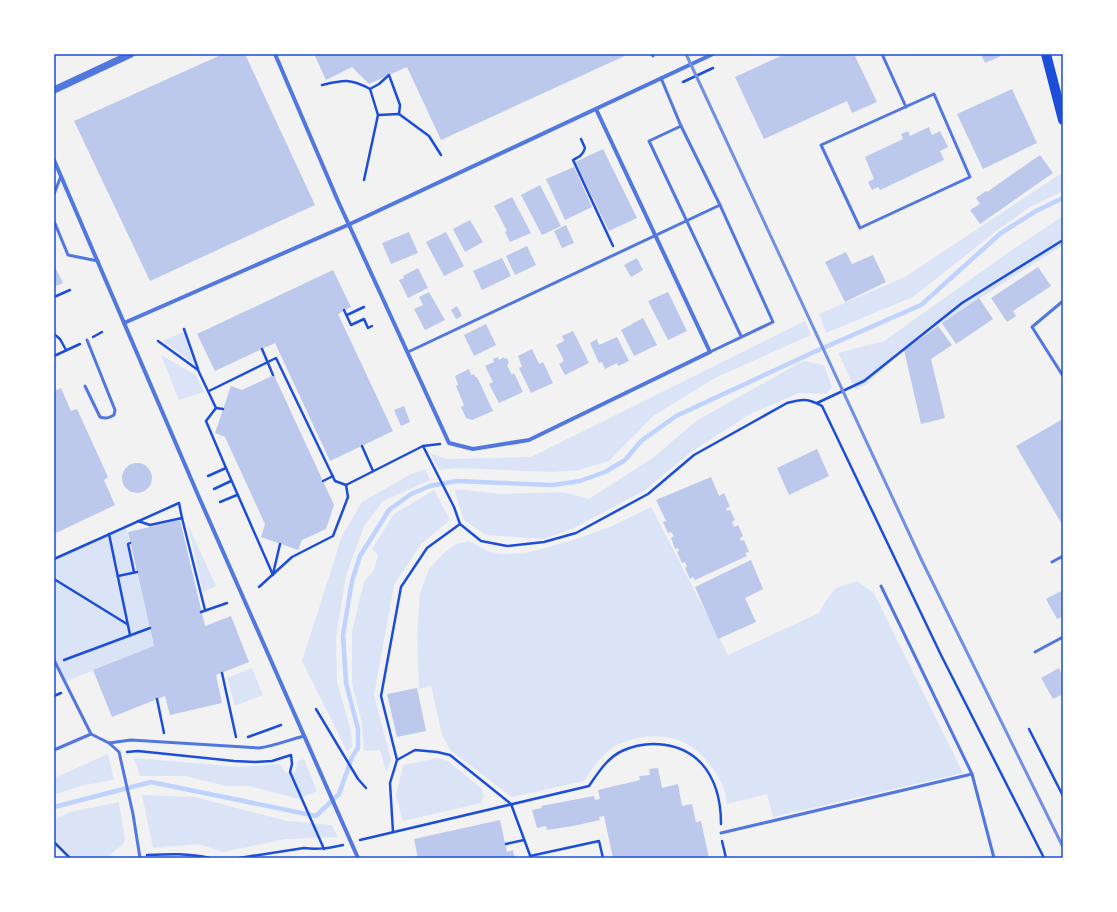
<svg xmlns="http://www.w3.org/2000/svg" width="1117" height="912" font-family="Karla,sans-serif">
	<rect width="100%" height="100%" fill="#f2f2f2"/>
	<!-- green -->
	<g fill="#dbe4f7">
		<polygon points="1063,172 1063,191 1030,207 995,232 913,297 826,333 819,314 905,277"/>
		<polygon points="1063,216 1063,245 938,325 903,350 867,384 856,390 838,353 884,341 1012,250"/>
		<polygon points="805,321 811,335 715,378 653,416 609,461 579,470 553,472 455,468 439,470 430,453 447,459 531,457"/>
		<polygon points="183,332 194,364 163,341"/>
		<polygon points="161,355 196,375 204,392 179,400"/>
		<polygon points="803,361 824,365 832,387 826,394 799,393 750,414 691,452 645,490 574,528 544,539 486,535 464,520 454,489 502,494 562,492 589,499 654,457 696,421"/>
		<polygon points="425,469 430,480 383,501 364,526 346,576 336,637 337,682 351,731 352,747 347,751 302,661 342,536 362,502 411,474"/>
		<polygon points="434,490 450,520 421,544 394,585 374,695 391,760 386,772 380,750 364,751 362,724 352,682 352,631 364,582 374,570 378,555 372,549 394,514"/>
		<path d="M651,507l77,148 91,-42 6,-11 11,-14 21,-7 17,12 89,180 -190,44 -6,-23 -40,10c-1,-6 -2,-12 -4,-18 -3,-7 -8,-15 -13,-21 -7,-9 -16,-18 -27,-23 -22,-10 -51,-6 -71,6 -12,8 -20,21 -28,33l-72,16 -62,-47 -8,-15 -11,-49 -12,3 -2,-54 3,-42 9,-24 15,-16 12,-9 13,-3 19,10 13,3 25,-1 44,-12 40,-14z"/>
		<polygon points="188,525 216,586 203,592"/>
		<polygon points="126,527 154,646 64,682 55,663 54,664 54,559"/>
		<polygon points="252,668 263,695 235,706 227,678"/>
		<polygon points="108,754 114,780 84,785 54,795 54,778"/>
		<polygon points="134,758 240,767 278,764 281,766 286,773 296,771 297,762 304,759 317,791 299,799 249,786 226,786 185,776 140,776"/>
		<polygon points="438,758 448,761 482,789 484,796 481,803 403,821 396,796 403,765"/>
		<polygon points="142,795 195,797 287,821 332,825 338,837 286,839 223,852 199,844 153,848"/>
		<polygon points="119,802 125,839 124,843 106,858 73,858 54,838 54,820 70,812"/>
	</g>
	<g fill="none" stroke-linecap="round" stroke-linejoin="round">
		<!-- stream -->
		<polyline stroke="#bfd3fe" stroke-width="4.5" points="54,807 151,782 316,816 339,794 352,757 358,748 358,729 346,683 343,635 352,581 360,556 389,510 411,494 430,486 456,481 553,485 580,481 605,472 625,460 641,441 676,416 814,352 921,305 1001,233 1036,211 1063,198"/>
	</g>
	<!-- building -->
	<g fill="#bdc9ec">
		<polygon points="223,54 245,54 315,205 150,281 74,121"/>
		<polygon points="314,54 629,54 441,140 407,67 369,84 352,67 326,80"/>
		<polygon points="785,54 854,54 877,102 852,113 847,101 764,139 735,77"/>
		<polygon points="981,54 1000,54 1001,56 985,63"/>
		<polygon points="1012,89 1037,143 983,169 957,114"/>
		<polygon points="929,127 932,135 940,131 948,147 940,151 944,160 880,190 878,187 872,190 868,182 874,179 865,157 903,139 901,134 908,131 910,136"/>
		<polygon points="603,149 637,218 609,231 575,162"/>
		<polygon points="1040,155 1053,173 980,224 970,210 980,204 976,198 986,191 987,192"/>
		<polygon points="574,167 592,207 565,220 546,179"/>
		<polygon points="540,185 561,226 542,235 521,195"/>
		<polygon points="512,197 531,233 510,242 505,232 507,231 494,206"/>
		<polygon points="470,220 483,242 465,252 453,229"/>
		<polygon points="566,225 574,243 562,248 554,231"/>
		<polygon points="409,232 418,253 391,264 382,243"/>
		<polygon points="446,232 464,266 444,276 426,242"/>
		<polygon points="527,246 536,265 515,275 506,256"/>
		<polygon points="846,252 852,264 873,255 886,282 845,302 825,262"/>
		<polygon points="502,258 511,276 482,290 473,271"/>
		<polygon points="637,258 643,270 631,277 624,265"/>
		<polygon points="54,265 63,283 54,287"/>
		<polygon points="1038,267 1051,286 1013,311 1016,316 1007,322 991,298"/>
		<polygon points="418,268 428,288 408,298 399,280 404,278 403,276"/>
		<polygon points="333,270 351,307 338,314 393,431 330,461 275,343 215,371 197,334"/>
		<polygon points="429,292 445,320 425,330 414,309 423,305 419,297"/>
		<polygon points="668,292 687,331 668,340 648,301"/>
		<polygon points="979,298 993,319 956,344 942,323"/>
		<polygon points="457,306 462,316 456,319 451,310"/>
		<polygon points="643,318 657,345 634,356 621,330"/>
		<polygon points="486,324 496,345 474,356 464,335"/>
		<polygon points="938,326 952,345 931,359 945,418 921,424 904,350"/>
		<polygon points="573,331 589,363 565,375 559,364 564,361 556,345 564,341 562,336"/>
		<polygon points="617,337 629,361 618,366 617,363 605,369 602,362 599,363 590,343 597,339 599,345"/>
		<polygon points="532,349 539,364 543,362 553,383 531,393 519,368 522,367 518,356"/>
		<polygon points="498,357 499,360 504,357 505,359 507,358 509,363 507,365 512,375 514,373 523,392 499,403 489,384 493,382 485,366 494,362 493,359"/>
		<polygon points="469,369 471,375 474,374 475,377 477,377 493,411 472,420 466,418 461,407 464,405 456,386 458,385 455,376"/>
		<polygon points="274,375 334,505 326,529 302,540 298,550 261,537 265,524 225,437 215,433 231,386 242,390"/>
		<polygon points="61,388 71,411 77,409 108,477 104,480 115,505 54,534 54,391"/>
		<polygon points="404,406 410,422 401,426 394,410"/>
		<polygon points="1063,419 1063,526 1016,446"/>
		<polygon points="817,449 829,476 789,495 777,468"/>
		<circle cx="137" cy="478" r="15"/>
		<polygon points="711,477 719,496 724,493 730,507 726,508 727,511 730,510 735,520 732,522 734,527 738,525 743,536 740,538 741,541 744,540 749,552 745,553 747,556 695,580 693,577 690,579 685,568 687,567 685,562 682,563 677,552 679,551 678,548 675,549 671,538 674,536 671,532 668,533 663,522 666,521 656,500"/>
		<polygon points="180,520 205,626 231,616 249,662 216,675 222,703 170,715 165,696 112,717 93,670 154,646 128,532"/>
		<polygon points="751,560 763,589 745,598 756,622 718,639 695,587"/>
		<polygon points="1063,590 1063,616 1057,619 1046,599"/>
		<polygon points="1059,668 1061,673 1063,672 1063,694 1053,699 1041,678"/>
		<polygon points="417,688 426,731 397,737 387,694"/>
		<polygon points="658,768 662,788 678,784 682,806 692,804 696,822 701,821 709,858 613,858 604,816 599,817 600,820 573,826 547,830 546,826 537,828 532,810 542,808 541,806 594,796 595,800 600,799 598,790 640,780 639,776 650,775 649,769"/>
		<polygon points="500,820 507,852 513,850 515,858 418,858 414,839"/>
	</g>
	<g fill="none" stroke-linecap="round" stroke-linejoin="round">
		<!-- path -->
		<g stroke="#1d4ed8" stroke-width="2.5">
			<polyline points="683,82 713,68"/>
			<path d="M322,85c21,-5 28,-7 48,4"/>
			<polyline points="378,115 399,114"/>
			<path d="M581,139l4,9c-2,7 -6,9 -12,12l40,86"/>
			<polyline points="364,180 378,115 370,89 379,84 389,75 400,105 399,114 429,136 441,155"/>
			<polyline points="54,297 70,290"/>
			<polyline points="344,310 351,325 364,319 368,328 372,326"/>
			<polyline points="347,315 364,307"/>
			<polyline points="184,329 198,369"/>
			<polyline points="54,334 60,339 66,350"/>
			<polyline points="93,337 102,332"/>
			<polyline points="158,341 198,370 216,408 206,421 226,468 273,575"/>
			<polyline points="262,349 273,375"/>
			<polyline points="54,356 80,344"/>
			<polyline points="209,391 276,358 335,481 346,485 423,446 440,444"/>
			<polyline points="817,403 864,381 962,303 1063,240"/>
			<polyline points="216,408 223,409"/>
			<polyline points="362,446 373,471"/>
			<polyline points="208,476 226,468"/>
			<polyline points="323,481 333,476"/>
			<polyline points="214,489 231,481"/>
			<polyline points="220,502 237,495"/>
			<polyline points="138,521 150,525 182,518 205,610"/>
			<path d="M460,524l21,17 26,5 37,-4 32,-9 72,-39 46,-39 93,-52c15,-4 21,-5 35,3l119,249 103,203"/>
			<polyline points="109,534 130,635"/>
			<polyline points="130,543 128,544 134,572"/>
			<polyline points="54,559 179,503 182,518"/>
			<polyline points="273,574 280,544"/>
			<polyline points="118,576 137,572"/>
			<polyline points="54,579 127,624"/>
			<polyline points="259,587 292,557 333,536 348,497 346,485"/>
			<polyline points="201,612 227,603"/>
			<polyline points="64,660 150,628"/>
			<polyline points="222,673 236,737"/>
			<polyline points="54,696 61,693"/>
			<polyline points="157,699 164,733"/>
			<polyline points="316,709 358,779 366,788"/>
			<polyline points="1029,729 1063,796"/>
			<polyline points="248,737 281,725"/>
			<polyline points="127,752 138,751 234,761 255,762 272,761 291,755 292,764 290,772 324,849"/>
			<polyline points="397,760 381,696 401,587 427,548 460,524 454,507 423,446"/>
			<polyline points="393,832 390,783 397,760 415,750 437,752 450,755 511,804 531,858"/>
			<path d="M360,840l229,-54c9,-13 18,-28 33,-35 26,-12 60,-9 80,13 14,16 19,39 19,60"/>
			<polyline points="722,841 726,858"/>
			<polyline points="54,842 70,858"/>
			<polyline points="506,844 524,840"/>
			<path d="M147,855c21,-1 42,-2 63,3"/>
			<polyline points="530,856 599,841 603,858"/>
			<path d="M239,858l65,-10c14,2 25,0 39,-3"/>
		</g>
		<!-- service -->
		<g stroke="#5277de" stroke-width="3">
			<polyline points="652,54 653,56"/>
			<polyline points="882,54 906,107"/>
			<polyline points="661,78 681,126"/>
			<polygon points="934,94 970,177 860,228 821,145"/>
			<polyline points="54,194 61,176"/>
			<polyline points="54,221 68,255 98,261"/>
			<polyline points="1063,301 1032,327 1063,376"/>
			<polyline points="408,352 720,205"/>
			<polyline points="710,352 773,322 720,205 681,126 649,141 741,336"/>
			<path d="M85,386l15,31c6,2 9,1 14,-2l1,-5 -28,-70"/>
			<polyline points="1052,562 1063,556"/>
			<polyline points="881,586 972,774 994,858"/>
			<polyline points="1035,652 1063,637"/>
			<polyline points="54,660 91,734 109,743 119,752 133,814 140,858"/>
			<path d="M109,743l22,-3 128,8c15,-2 29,-8 45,-12"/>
			<polyline points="54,750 91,734"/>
			<polyline points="721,833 972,774"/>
		</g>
		<!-- minor -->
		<g stroke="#5277de" stroke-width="4">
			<polyline points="275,54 338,201 449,443 473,449 529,440 710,352 596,109"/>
			<polyline points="54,160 198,495 358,858"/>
			<polyline points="124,323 350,224 713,54"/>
		</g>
		<!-- tertiary -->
		<polyline stroke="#5277de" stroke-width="7" points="54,90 131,54"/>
		<!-- primary -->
		<polyline stroke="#1d4ed8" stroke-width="10" points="1046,54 1063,120"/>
		<!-- rail -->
		<polyline stroke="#7290e2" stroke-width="3" points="686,54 922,561 1063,847"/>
	</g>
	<!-- border -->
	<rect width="1117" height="912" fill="none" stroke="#ffffff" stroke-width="110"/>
	<rect x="55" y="55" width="1007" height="802" fill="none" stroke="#1d4ed8" stroke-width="1.5"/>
</svg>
